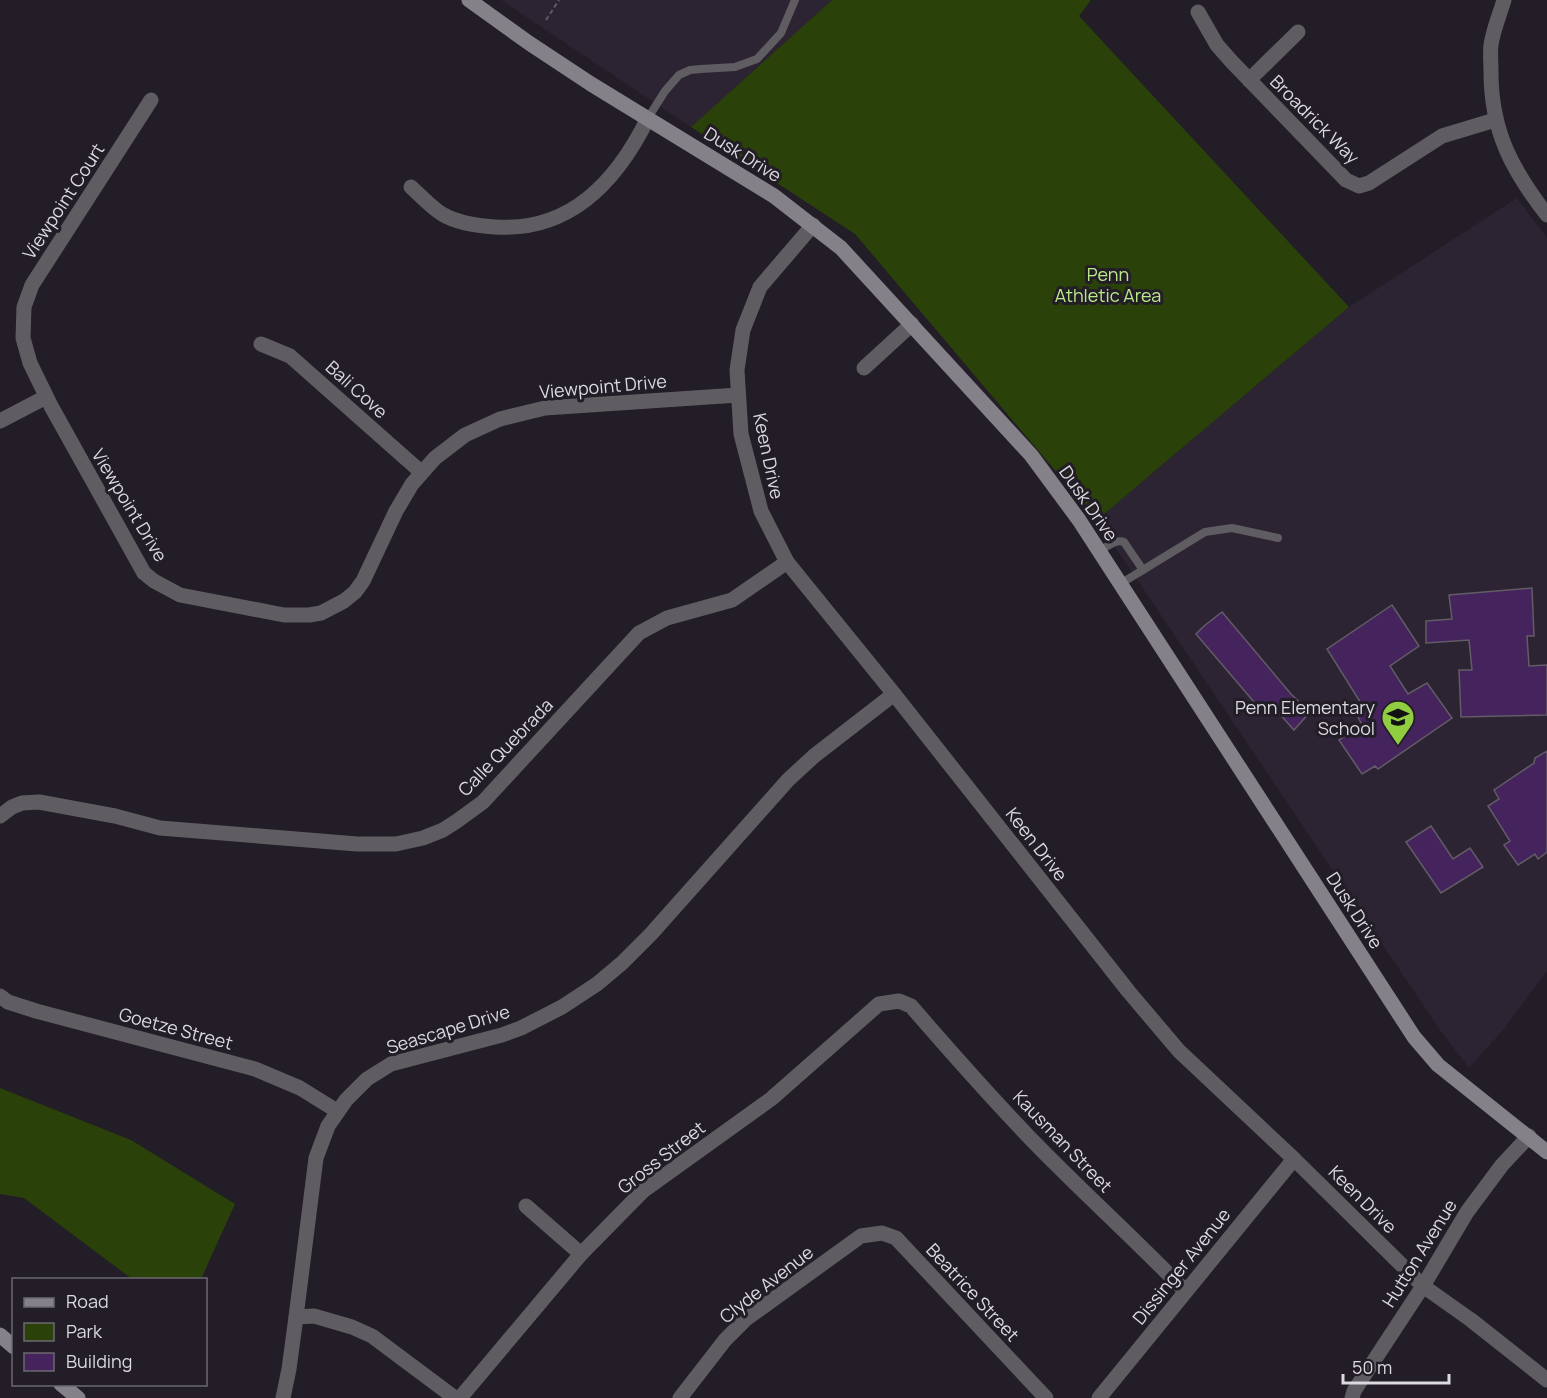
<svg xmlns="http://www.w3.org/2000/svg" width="1547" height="1398" font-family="Manrope,sans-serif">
	<rect width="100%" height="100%" fill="#221d26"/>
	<!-- built -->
	<g fill="#2c2432">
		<polygon points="501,0 832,0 691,127"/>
		<polygon points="1517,198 1547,238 1547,971 1503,1030 1469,1068 1440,1030 1097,520 1349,307"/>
	</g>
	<!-- green -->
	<g fill="#2a410a">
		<polygon points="832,0 1091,0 1079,16 1349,307 1097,520 855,234 691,127"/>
		<polygon points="0,1088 131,1140 235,1204 201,1279 132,1279 24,1198 0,1194"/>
	</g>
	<!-- building -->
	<g fill="#45235d" stroke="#625c67" stroke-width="1.5">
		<polygon points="1532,588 1534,636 1527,636 1529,666 1547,665 1547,715 1461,717 1459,670 1472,670 1469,640 1426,643 1426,621 1452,619 1449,595"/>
		<polygon points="1392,605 1419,646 1390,666 1408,694 1427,683 1452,718 1378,769 1375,766 1362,774 1339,740 1362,725 1356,713 1364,708 1327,649"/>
		<polygon points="1222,612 1291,694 1310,712 1294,730 1269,702 1260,709 1196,634 1204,626"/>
		<polygon points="1547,751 1547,852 1538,859 1535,854 1518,865 1504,845 1510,841 1488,806 1499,799 1494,790 1534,763 1535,758"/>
		<polygon points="1431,826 1453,859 1470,848 1483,867 1441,893 1406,842"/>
	</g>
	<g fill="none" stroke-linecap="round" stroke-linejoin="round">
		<!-- path -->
		<polyline stroke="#5f5b63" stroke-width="2" stroke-dasharray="4.5 3" stroke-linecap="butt" points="546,20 559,0"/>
		<!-- lane -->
		<g stroke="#605d62" stroke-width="8">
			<polyline points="648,118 665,91 679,75 690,70 701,69 735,67 757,59 781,33 795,0"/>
			<path d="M1099,551c8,-4 16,-12 25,-9l19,28"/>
			<polyline points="1120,584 1205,532 1232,528 1278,538"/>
		</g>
		<!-- street -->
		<g stroke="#605d62" stroke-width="15">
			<path d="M1504,0c-4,14 -11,30 -13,45 -1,8 0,18 0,27 0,59 21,98 56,143"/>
			<polyline points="1198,12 1217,45 1232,62 1346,180 1359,186 1369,183 1442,136 1495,120"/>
			<polyline points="1249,80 1298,32"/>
			<polyline points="151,100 32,285 24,307 23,338 30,363 51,406 144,573 154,581 180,595 284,615 309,615 321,613 344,601 355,592 363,581 396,511 412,484 435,458 465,435 500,419 545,408 738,395"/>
			<path d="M411,187c10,9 20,20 31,27 15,9 36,12 53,13 76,5 122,-46 153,-109"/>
			<polyline points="813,225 760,287 743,330 737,370 741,434 761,511 787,562 894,694 1129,992 1179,1051 1294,1159 1423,1286 1471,1320 1547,1380"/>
			<polyline points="261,344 290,356 421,472"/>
			<polyline points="864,368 912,324"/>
			<polyline points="0,421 46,397"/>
			<polyline points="0,816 12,807 22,803 39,802 115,816 160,828 357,844 396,844 423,838 443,830 457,821 483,802 639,633 667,618 732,600 787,562"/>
			<polyline points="0,996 8,1002 36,1011 255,1069 300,1088 337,1111"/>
			<polyline points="526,1206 581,1254"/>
			<polyline points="296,1317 314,1316 352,1327 372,1336 455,1398"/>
			<polyline points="283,1398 289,1369 296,1317 316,1158 328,1126 346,1100 367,1079 391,1064 502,1035 521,1028 562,1007 597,984 622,963 651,934 788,780 814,756 894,694"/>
			<path d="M460,1398l121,-144 62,-63 128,-92 108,-95 20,-3 12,5c38,44 77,88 117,130 51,53 106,102 157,155"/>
			<polyline points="680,1398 725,1340 746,1319 861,1236 882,1233 896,1238 1046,1398"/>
			<polyline points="1099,1398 1294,1159"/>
			<polyline points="1352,1398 1354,1391 1423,1286 1467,1212 1502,1165 1529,1136"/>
		</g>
		<!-- secondary -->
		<g stroke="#858189" stroke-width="15">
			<polyline points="469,0 529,43 591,84 774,196 841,248 1031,455 1079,520 1414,1037 1438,1065 1547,1152"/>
			<polyline points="0,1335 14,1347"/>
			<polyline points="61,1384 78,1398"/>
		</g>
	</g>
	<!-- icons -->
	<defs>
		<symbol id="school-pin" viewBox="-11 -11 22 30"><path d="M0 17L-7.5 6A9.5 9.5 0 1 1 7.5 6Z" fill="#91cd40" stroke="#221d26"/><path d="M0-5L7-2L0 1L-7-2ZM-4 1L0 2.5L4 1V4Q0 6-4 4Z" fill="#111"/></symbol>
	</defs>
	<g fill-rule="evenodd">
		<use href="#school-pin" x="1379" y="698" width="38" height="52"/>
	</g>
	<g text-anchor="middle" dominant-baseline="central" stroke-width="6" stroke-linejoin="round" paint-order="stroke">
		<!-- street labels -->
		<g font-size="18" fill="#dcd9df" stroke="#221d26">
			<text transform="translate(1315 119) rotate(45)">Broadrick Way</text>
			<text transform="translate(743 154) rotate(32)">Dusk Drive</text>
			<text transform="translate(63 201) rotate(-57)">Viewpoint Court</text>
			<text transform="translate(603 386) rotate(-5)">Viewpoint Drive</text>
			<text transform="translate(357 389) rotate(42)">Bali Cove</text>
			<text transform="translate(769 456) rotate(78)">Keen Drive</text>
			<text transform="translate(1089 503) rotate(55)">Dusk Drive</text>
			<text transform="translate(130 505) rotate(59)">Viewpoint Drive</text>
			<text transform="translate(505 747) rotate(-46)">Calle Quebrada</text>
			<text transform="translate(1037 844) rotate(52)">Keen Drive</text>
			<text transform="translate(1355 910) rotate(57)">Dusk Drive</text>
			<text transform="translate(176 1028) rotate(15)">Goetze Street</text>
			<text transform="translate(448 1029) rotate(-17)">Seascape Drive</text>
			<text transform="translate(1063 1141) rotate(46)">Kausman Street</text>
			<text transform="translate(661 1157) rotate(-38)">Gross Street</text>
			<text transform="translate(1363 1199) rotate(45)">Keen Drive</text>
			<text transform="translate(1419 1253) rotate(-58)">Hutton Avenue</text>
			<text transform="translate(1181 1266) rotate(-51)">Dissinger Avenue</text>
			<text transform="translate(766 1284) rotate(-38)">Clyde Avenue</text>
			<text transform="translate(973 1292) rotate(47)">Beatrice Street</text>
		</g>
		<!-- park labels -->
		<g font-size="18" fill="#bbe989" stroke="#221d26">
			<text x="1108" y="274">Penn<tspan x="1108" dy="21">Athletic Area</tspan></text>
		</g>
		<!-- poi labels -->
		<g font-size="18" fill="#dcd9df" stroke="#221d26" text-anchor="end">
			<text x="1375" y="707">Penn Elementary<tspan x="1375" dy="21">School</tspan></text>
		</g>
	</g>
	<!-- legend -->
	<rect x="12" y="1278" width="195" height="108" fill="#221d26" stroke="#6c6870" stroke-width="1.5"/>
	<rect x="24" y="1298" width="30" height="9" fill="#858189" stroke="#6c6870" stroke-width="1.5"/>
	<text x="66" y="1308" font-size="18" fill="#dcd9df">Road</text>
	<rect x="24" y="1323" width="30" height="18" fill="#2a410a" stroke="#6c6870" stroke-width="1.5"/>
	<text x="66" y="1338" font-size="18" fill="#dcd9df">Park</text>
	<rect x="24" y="1353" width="30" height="18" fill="#45235d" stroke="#6c6870" stroke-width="1.5"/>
	<text x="66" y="1368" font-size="18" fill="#dcd9df">Building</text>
	<!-- scale -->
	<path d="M1343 1374v9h106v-9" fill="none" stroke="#dcd9df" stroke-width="3"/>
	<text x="1352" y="1374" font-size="18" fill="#dcd9df" stroke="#221d26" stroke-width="4.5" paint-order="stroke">50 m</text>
</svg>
